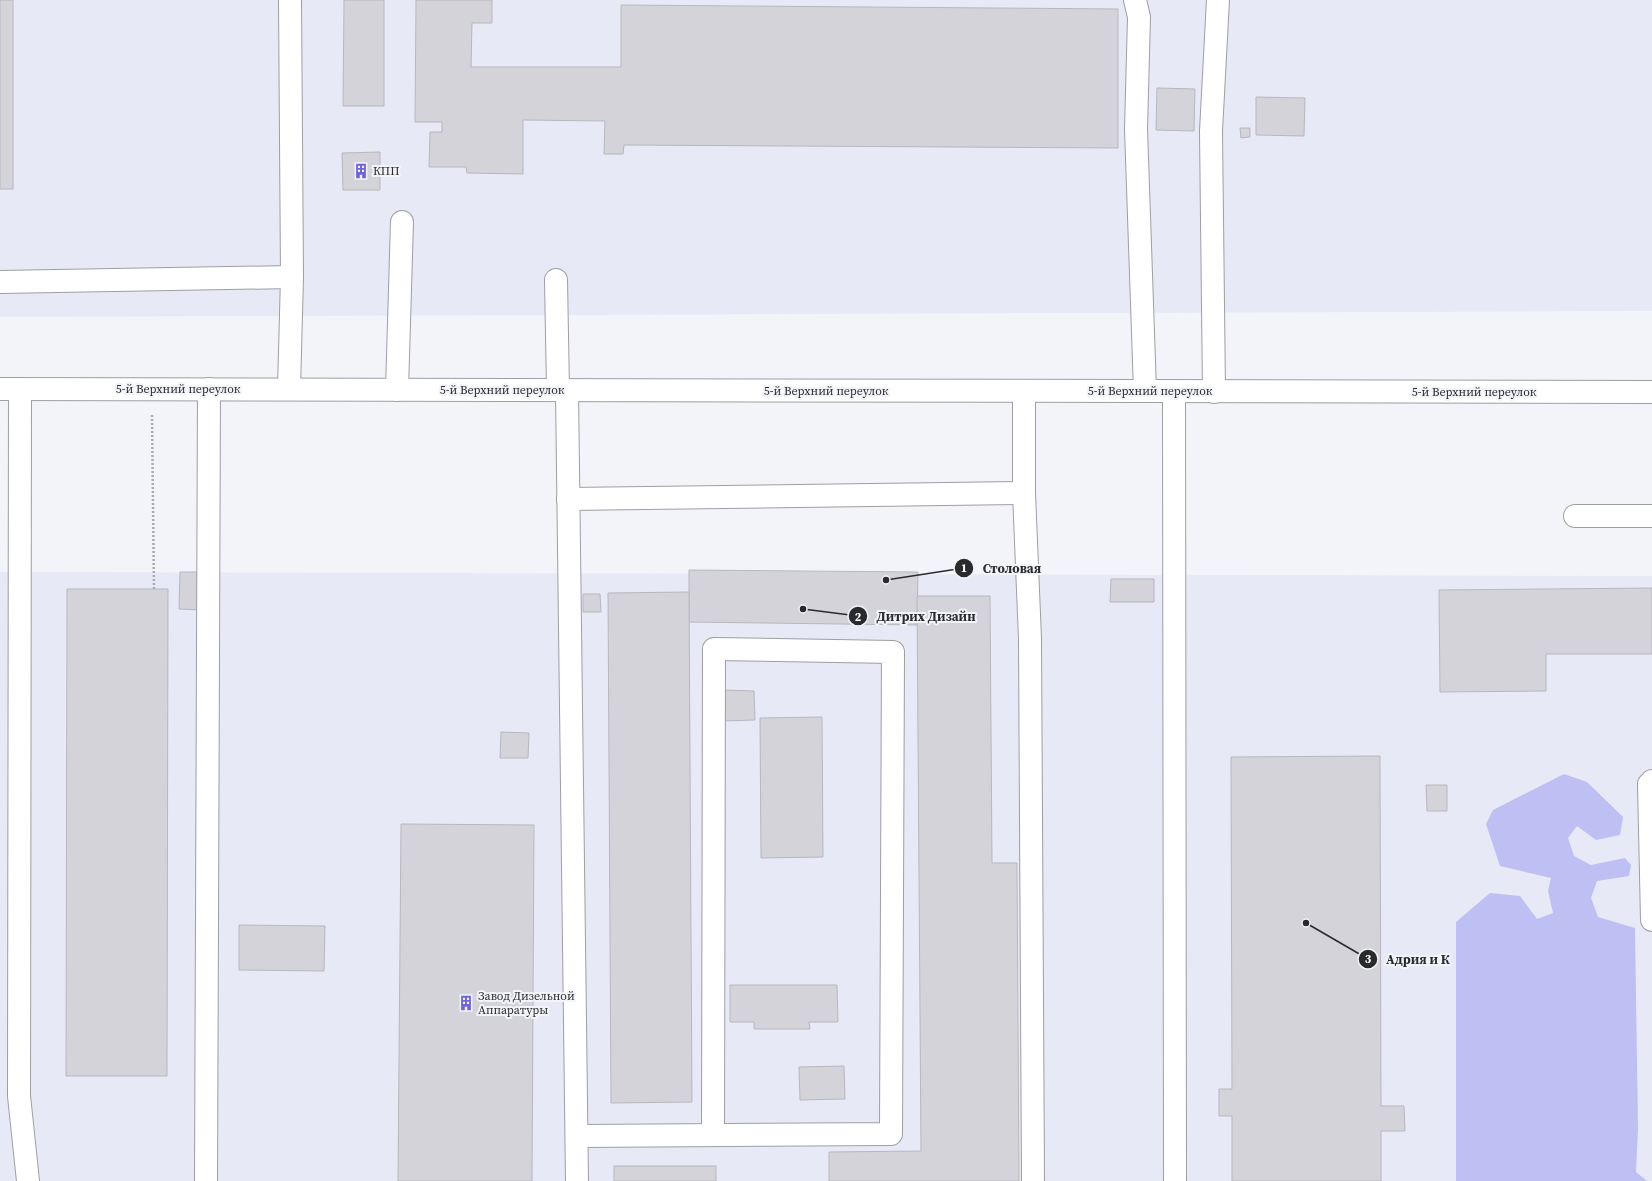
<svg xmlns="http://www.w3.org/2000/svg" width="1652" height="1181" font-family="'Source Serif 4',serif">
	<rect width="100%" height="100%" fill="#f3f4fa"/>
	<!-- built -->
	<g fill="#e8e9f6">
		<polygon points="0,0 1652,0 1652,311 0,317"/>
		<polygon points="0,572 1652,576 1652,1181 0,1181"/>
	</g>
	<!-- green -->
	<polygon fill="#bebff2" points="1564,774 1587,782 1623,817 1620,835 1596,840 1577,826 1568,838 1574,856 1591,865 1625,858 1631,865 1629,876 1597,881 1591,898 1598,917 1635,928 1638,1129 1636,1172 1647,1181 1456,1181 1456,922 1490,893 1520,896 1537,919 1553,913 1548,891 1551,878 1500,866 1486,824 1493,810"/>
	<!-- building -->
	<g fill="#d3d3d9" stroke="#b7b7bd">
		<rect x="0" y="0" width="13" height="189"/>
		<polygon points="344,0 384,0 384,106 343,106"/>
		<polygon points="416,0 492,0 492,23 472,23 471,67 621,67 621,5 1118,9 1118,148 624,145 623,154 604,154 605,121 523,120 523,174 467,173 466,167 429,167 430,132 442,132 442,122 415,122"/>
		<polygon points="1157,88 1195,89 1194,131 1156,130"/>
		<polygon points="1256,97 1305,98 1304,136 1256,135"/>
		<polygon points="1240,128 1250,128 1250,137 1241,138"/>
		<polygon points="380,152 380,190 343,190 342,153"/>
		<polygon points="689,570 918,572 917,625 689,622"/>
		<polygon points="180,572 201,572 201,610 179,609"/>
		<polygon points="1111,579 1154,579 1154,602 1110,602"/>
		<polygon points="1652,588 1652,654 1546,654 1546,691 1440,692 1439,590"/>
		<polygon points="67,589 168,589 167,1076 66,1076"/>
		<polygon points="689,592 692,1102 611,1103 608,593"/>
		<polygon points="583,594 600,594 601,612 583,612"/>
		<polygon points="917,596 990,596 992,863 1017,863 1019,1181 829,1181 829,1152 921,1151"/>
		<polygon points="723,690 754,691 755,720 723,721"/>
		<polygon points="822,717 823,857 761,858 760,718"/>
		<polygon points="501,732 529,733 528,758 500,758"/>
		<polygon points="1380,756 1381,1106 1404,1106 1405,1131 1381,1131 1381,1181 1232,1181 1232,1116 1219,1116 1219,1089 1232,1089 1231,757"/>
		<polygon points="1426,785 1447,785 1447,811 1427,811"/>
		<polygon points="401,824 534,825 532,1181 398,1181"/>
		<polygon points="239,925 325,926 324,971 239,970"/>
		<polygon points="730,985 837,985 838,1022 809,1022 810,1029 754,1029 754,1022 730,1022"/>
		<polygon points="844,1066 845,1099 800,1100 799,1067"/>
		<rect x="614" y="1166" width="102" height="15"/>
	</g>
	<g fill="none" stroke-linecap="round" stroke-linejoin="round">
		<defs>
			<g id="minor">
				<polyline points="1135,0 1139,17 1136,129 1145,391"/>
				<polyline points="556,280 558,390"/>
				<polyline points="0,282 292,277"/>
				<polyline points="0,389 1652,392"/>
				<polyline points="20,389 19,1096 28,1181"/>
				<polyline points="289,389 292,277 290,0"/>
				<polyline points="397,390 402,222"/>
				<polyline points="567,390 577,1181"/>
				<polyline points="1024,391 1024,493 1030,639 1033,1181"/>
				<polyline points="1174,391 1175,1181"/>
				<polyline points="1214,392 1211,131 1218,0"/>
				<polyline points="568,499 1024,493"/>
				<polyline points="1575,516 1652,516"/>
				<polyline points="1652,781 1649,784 1652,920"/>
				<polyline points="577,1136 891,1134 893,652 714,649 713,1135"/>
				<polyline points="206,1181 209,389"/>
			</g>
		</defs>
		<!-- minor casing -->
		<use href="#minor" stroke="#9e9ea4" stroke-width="24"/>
		<!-- path -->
		<polyline stroke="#a9aaae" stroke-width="2.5" stroke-dasharray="2 2" stroke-linecap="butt" points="152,415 154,589"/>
		<!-- minor -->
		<use href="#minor" stroke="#fff" stroke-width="22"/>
	</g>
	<!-- icons -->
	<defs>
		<symbol id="building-bare" viewBox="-9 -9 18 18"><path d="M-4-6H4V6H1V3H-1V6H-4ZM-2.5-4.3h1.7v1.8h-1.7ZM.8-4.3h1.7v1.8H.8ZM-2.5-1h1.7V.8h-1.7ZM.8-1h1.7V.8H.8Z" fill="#7064de" stroke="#f3f4fa" stroke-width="2.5" paint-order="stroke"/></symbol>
	</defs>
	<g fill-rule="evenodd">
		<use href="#building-bare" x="350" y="160" width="22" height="22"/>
		<use href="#building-bare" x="455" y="992" width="22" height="22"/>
	</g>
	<g text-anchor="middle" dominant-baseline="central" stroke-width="4" stroke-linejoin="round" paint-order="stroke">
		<!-- poi labels -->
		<g font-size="12" fill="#292a2c" stroke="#f3f4fa" text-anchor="start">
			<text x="373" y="171">КПП</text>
			<text x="478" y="996">Завод Дизельной<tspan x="478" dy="14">Аппаратуры</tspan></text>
		</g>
		<!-- street labels -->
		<g font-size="12" fill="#292a2c" stroke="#f3f4fa">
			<text x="178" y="389">5-й Верхний переулок</text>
			<text x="502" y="390">5-й Верхний переулок</text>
			<text x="826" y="391">5-й Верхний переулок</text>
			<text x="1150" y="391">5-й Верхний переулок</text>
			<text x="1474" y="392">5-й Верхний переулок</text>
		</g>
	</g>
	<!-- callouts -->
	<path fill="none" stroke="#292a2c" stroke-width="1.5" d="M886 580L964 568M803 609L858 616M1306 923L1368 959"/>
	<g fill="#292a2c" stroke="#f3f4fa" stroke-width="1.5">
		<circle cx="886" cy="580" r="4"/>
		<circle cx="803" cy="609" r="4"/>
		<circle cx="1306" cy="923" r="4"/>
		<circle cx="964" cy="568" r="10"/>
		<circle cx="858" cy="616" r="10"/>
		<circle cx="1368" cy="959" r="10"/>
	</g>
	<g font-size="12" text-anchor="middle" font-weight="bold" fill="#fff">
		<text x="964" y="572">1</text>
		<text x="858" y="621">2</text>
		<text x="1368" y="963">3</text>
	</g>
	<g font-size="13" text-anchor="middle" font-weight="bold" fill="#292a2c" stroke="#f3f4fa" stroke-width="4" stroke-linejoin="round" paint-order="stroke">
		<text x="1012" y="573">Столовая</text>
		<text x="926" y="621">Дитрих Дизайн</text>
		<text x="1418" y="964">Адрия и К</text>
	</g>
</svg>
